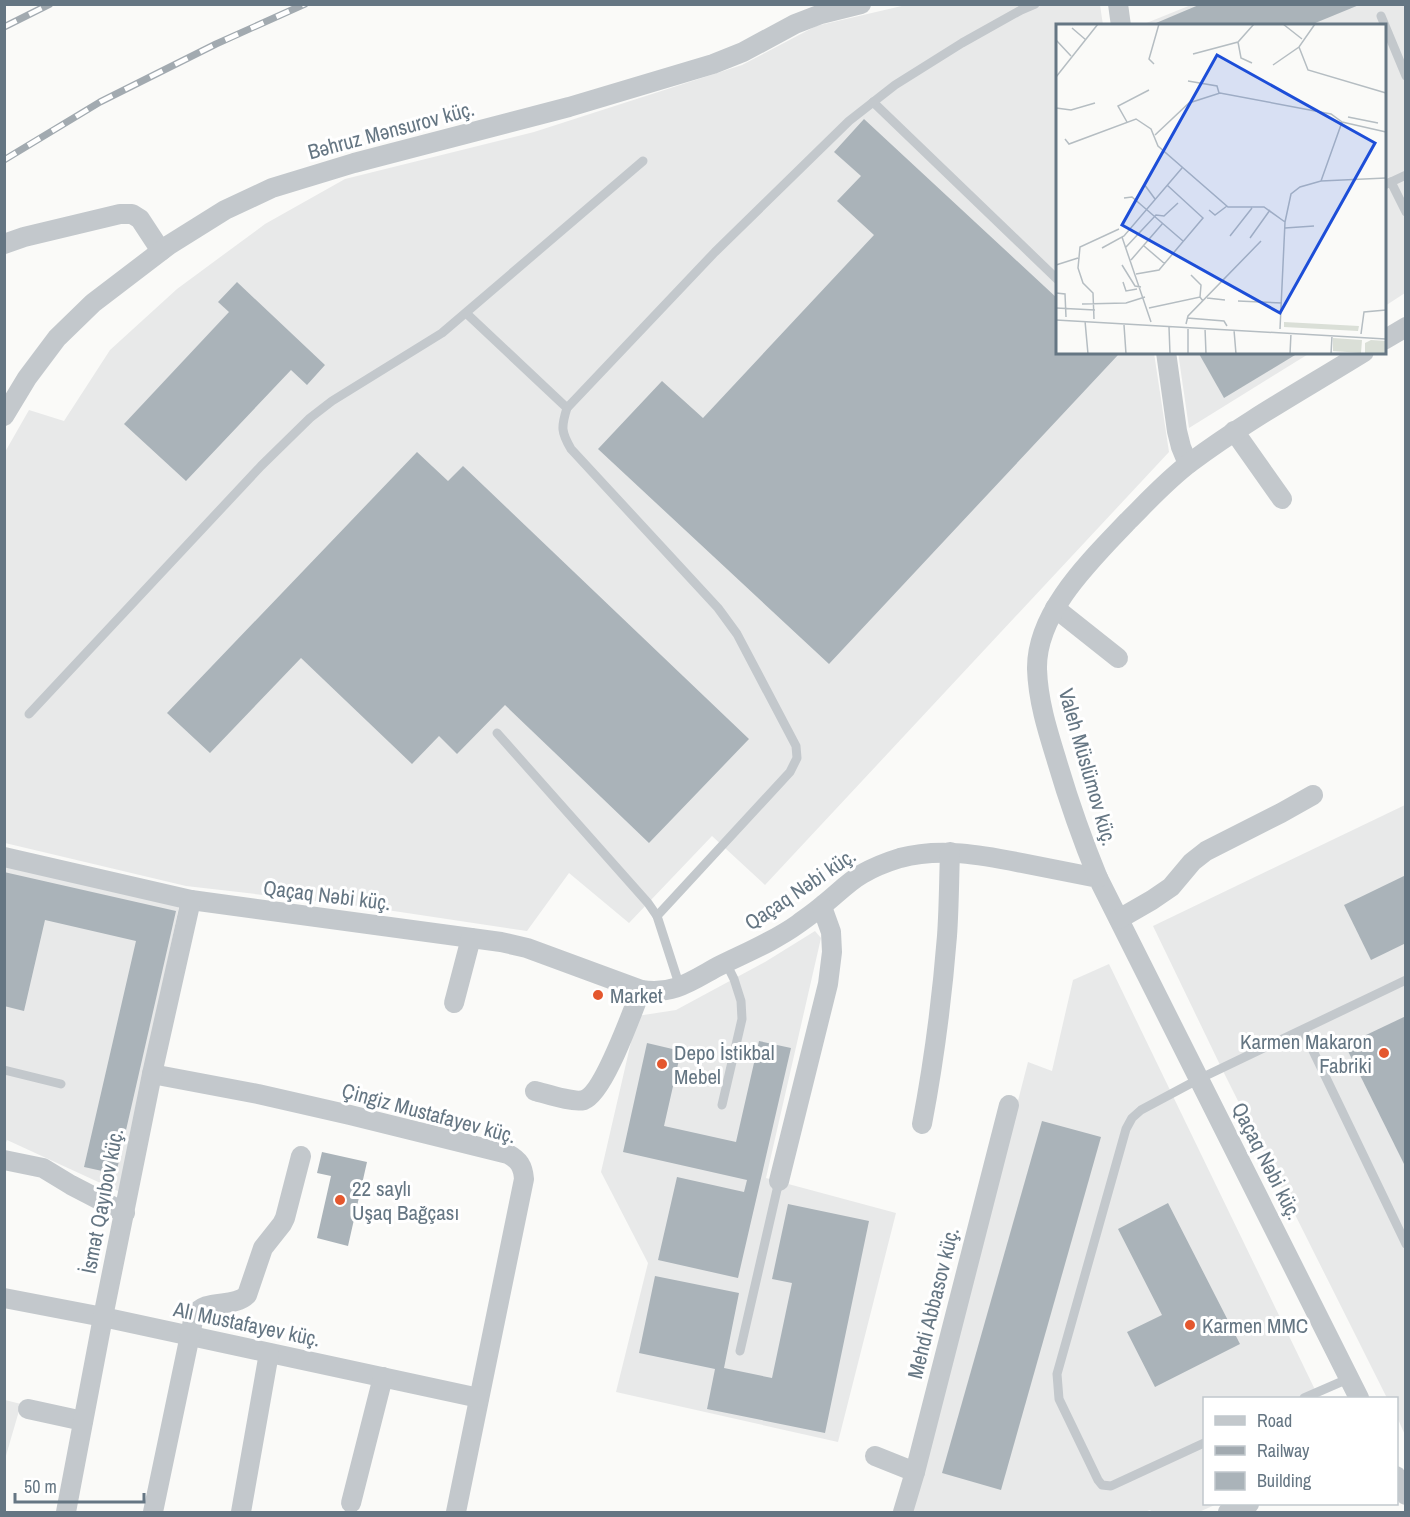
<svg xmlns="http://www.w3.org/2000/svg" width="1410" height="1517" font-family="'Archivo Narrow',sans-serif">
	<rect width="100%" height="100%" fill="#fafaf8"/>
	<!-- built -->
	<g fill="#e8e9e9">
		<polygon points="906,5 1100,5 1103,25 1058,26 1058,352 1154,353 1169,452 765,885 712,836 629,923 569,873 527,931 367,907 186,886 5,843 5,452 29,410 64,421 110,350 177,289 265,224 345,179 534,132 742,65 816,26"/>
		<polygon points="1191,5 1405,5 1405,293 1385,306 1384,26 1139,26"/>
		<polygon points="1178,352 1310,353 1189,428"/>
		<polygon points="1405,805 1405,1435 1397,1417 1396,1398 1387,1398 1222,1069 1153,926"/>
		<polygon points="5,864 179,906 120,1192 7,1140 5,1145"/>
		<polygon points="815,931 821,938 766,1178 896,1213 838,1442 616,1392 648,1263 601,1172 637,1016 676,1010 765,962"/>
		<polygon points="1109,964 1319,1398 1204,1398 1204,1504 1217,1504 1199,1512 1152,1512 1150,1510 1144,1512 912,1512 1028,1062 1052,1071 1073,980"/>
		<polygon points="5,1400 21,1404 5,1459"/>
	</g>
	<!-- building -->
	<g fill="#aab3b9">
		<polygon points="1201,4 1359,4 1359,5 1308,26 1149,26"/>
		<polygon points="864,119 1058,299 1058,352 1115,352 1118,355 829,664 598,449 662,381 703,418 874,235 837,201 861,176 834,152"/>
		<polygon points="237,282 325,365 307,385 291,370 186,481 124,424 229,312 218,302"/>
		<polygon points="1198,352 1300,352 1224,398"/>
		<polygon points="417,452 448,481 463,466 749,739 649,843 505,705 457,754 439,736 412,764 301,658 210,753 167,713"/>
		<polygon points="4,872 176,911 116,1174 84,1167 136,941 45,920 24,1011 4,1006"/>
		<polygon points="1406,875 1406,943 1371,960 1344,905"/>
		<polygon points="1406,1016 1406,1168 1345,1045"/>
		<polygon points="759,1041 791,1048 738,1278 658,1260 677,1177 744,1192 747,1180 623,1152 647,1043 681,1051 664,1126 736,1142"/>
		<polygon points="1042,1121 1101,1137 1001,1490 942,1473"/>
		<polygon points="322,1152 367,1162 348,1246 317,1238 331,1176 317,1173"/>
		<polygon points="1168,1203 1240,1344 1155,1387 1127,1332 1162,1315 1118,1229"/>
		<polygon points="788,1204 869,1221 825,1433 707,1409 715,1369 639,1353 655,1276 739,1293 724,1368 772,1378 792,1283 772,1279"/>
	</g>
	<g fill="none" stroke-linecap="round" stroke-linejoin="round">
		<!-- lane -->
		<g stroke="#c3c8cc" stroke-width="9">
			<polyline points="1381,16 1406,76"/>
			<polyline points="873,102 1058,280"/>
			<polyline points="1391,182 1406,175"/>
			<polyline points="1384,185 1391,182 1406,212"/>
			<polyline points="466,313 567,408"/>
			<polyline points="29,714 261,466 310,418 332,401 442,333 643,161"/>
			<polyline points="497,733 648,903 657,916"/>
			<path d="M680,987l-23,-71 133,-144 7,-14 -1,-12 -59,-112 -19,-26 -147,-159c-10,-17 -10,-22 -4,-41l148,-156 134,-131 46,-36 67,-42 59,-33 14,-6"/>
			<polyline points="1303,1030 1406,1244"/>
			<polyline points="4,1070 61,1084"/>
			<polyline points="722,1105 742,1019 741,1001 734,979 726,963"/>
			<polyline points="740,1351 779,1181"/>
			<polyline points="1304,1398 1350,1378"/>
			<polyline points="1204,1443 1111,1486 1102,1485 1098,1480 1059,1399 1057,1374 1126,1129 1132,1118 1141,1110 1199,1079 1406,980"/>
		</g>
		<!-- street -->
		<g stroke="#c3c8cc" stroke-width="20">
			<polyline points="1118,4 1121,26"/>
			<polyline points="4,244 24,237 120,214 132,214 140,219 161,251"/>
			<polyline points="1384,340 1406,327"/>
			<polyline points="1166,352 1177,431 1181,447 1188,464"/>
			<polyline points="4,416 27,378 57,338 93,303 169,245 225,210 272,188 354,163 569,107 713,64 743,52 795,24 821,14 861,4"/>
			<polyline points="1234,431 1282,499"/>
			<polyline points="1055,608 1118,658"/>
			<path d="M4,857l187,43 310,42 26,6 114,42c32,5 49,-8 76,-23 28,-14 56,-25 81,-43 8,-6 17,-12 25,-19 13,-10 25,-23 39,-31 12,-7 25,-12 38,-16 40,-11 82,-3 122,5 25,5 51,10 76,15l261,520"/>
			<path d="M1098,878c-16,-39 -30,-79 -42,-120 -9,-29 -18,-58 -19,-89 -1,-57 54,-109 91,-148 20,-20 40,-42 63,-59 55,-41 115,-74 173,-110"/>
			<polyline points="1119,919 1152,900 1171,887 1192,862 1206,851 1281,813 1313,795"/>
			<polyline points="454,1003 471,938"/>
			<path d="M152,1074l106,20 92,21 158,39c11,6 15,12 16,25l-68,333"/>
			<path d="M535,1091c12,3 38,12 49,9 20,-7 48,-88 57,-110"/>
			<path d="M922,1124c12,-63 20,-125 25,-188 2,-28 2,-56 3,-84"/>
			<polyline points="4,1160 43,1168 71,1185 125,1213"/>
			<polyline points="779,1181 828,984 832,952 831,932 822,907"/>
			<polyline points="4,1298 103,1317 479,1398"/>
			<polyline points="28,1409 83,1421"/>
			<polyline points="875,1456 915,1472"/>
			<polyline points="1396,1476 1406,1495"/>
			<polyline points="351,1503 383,1377"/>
			<polyline points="66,1512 103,1317 152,1074 191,900"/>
			<path d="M153,1512l41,-196c11,-19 39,-7 53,-21l16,-47 19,-24 3,-6 16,-62"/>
			<polyline points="241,1512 269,1353"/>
			<polyline points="903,1512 915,1472 1009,1105"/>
			<polyline points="1228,1512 1249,1504"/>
		</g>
		<defs>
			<g id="rail">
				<polyline points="4,27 50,4"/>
				<polyline points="4,160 100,102 216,44 305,4"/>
			</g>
		</defs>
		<!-- rail casing -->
		<use href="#rail" stroke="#a2aab0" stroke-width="7"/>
		<!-- rail -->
		<use href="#rail" stroke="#fff" stroke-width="4.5" stroke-dasharray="14" stroke-linecap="butt"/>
	</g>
	<!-- markers -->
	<g fill="#e4572e" stroke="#fff" stroke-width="2">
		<circle cx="598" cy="995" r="6"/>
		<circle cx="1384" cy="1053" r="6"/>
		<circle cx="662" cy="1064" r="6"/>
		<circle cx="340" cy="1200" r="6"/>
		<circle cx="1190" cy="1325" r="6"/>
	</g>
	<g text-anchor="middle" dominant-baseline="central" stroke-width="6" stroke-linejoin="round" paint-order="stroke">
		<!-- street labels -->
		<g font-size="21" fill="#657683" stroke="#fff">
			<text transform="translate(391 130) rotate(-15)">Bəhruz Mənsurov küç.</text>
			<text transform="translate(1088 767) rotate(74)">Valeh Müslümov küç.</text>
			<text transform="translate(800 889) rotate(-34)">Qaçaq Nəbi küç.</text>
			<text transform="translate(327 895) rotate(7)">Qaçaq Nəbi küç.</text>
			<text transform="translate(429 1113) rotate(15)">Çingiz Mustafayev küç.</text>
			<text transform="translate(1267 1161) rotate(63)">Qaçaq Nəbi küç.</text>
			<text transform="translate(102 1201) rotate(-79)">İsmət Qayıbov küç.</text>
			<text transform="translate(933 1303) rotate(-76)">Mehdi Abbasov küç.</text>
			<text transform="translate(247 1324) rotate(12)">Alı Mustafayev küç.</text>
		</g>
		<!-- poi labels -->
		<g font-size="21" fill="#657683" stroke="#fff" text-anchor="start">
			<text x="610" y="995">Market</text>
			<text x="1372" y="1041" text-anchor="end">Karmen Makaron<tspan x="1372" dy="24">Fabriki</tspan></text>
			<text x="674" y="1052">Depo İstikbal<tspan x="674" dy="24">Mebel</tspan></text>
			<text x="352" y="1188">22 saylı<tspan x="352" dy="24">Uşaq Bağçası</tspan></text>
			<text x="1202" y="1325">Karmen MMC</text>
		</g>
	</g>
	<!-- overview -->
	<g transform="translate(1056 24)">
		<rect width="330" height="330" fill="#fafaf8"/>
		<path d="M228,298l75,4 -1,5 -74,-4zM277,314l29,2 -1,13 -28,-2zM315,316l15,1v13l-21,-1v-10z" fill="#dadfd7"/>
		<path fill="none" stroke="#b5bdc2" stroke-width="1.5" d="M227,0l19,15M16,4l14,12M0,16l15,16M182,18l3,16 11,5M243,23l9,23 78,23M137,30l45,-12 16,-18M98,40l-5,-5 10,-35M217,41l26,-18 16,-23M0,53l42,-53M132,57l29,5 2,7M0,84l15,2 24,-7M292,93l30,6M71,98l-9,-16 31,-16M286,98l44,10M99,111l34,-32 31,-10 111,21 11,8 -21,59M9,115l4,5 67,-25 15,10 7,17 70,61h36l21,15 -5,107M88,160l11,15M68,174l8,-1 51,44M153,186l6,5 12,-9M229,198l6,-28 9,-7 21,-6 65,-3M229,204l29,-2M174,212l22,-28M66,213l29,85M194,214l20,-28M88,222l21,18M70,223l30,-32 8,1 14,-13M46,224l22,-12 58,-68M75,236l32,-37M0,241l22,-7M66,241l13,21 6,1M80,250l23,-4 44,-52 -36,-33M135,251l10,10 -1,12M67,258l3,9 11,-2M0,269l9,1 1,23M151,274l18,2M182,277l44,2M26,280l44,-1 19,-6M0,284l39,2M93,284l51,-11 3,4M131,294l37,3 3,5M38,295l-1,-26 -10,-10 -5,-15 2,-21 39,-18M0,296l330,19M29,297l3,33M130,300l2,-8 73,-75M68,301l2,29M113,303l1,27M149,304l1,26M178,306l2,24M305,310l3,-22 22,-2M132,330v-27M234,330l1,-21M275,330l1,-18"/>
		<path fill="#1d4ed8" fill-opacity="0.15" stroke="#1d4ed8" stroke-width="3" d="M161,31l158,88 -95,170 -158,-88z"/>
		<rect width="330" height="330" fill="none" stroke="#657683" stroke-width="3"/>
	</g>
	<!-- border -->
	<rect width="1410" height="1517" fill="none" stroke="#657683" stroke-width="12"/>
	<!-- legend -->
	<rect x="1203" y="1397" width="195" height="108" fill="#ffffff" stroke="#c1c8cd" stroke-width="1.5"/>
	<rect x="1215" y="1416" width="30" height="9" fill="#c3c8cc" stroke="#c1c8cd" stroke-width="1.5"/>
	<text x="1257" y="1427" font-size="18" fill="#657683">Road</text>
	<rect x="1215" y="1446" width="30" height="9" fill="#a2aab0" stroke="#c1c8cd" stroke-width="1.5"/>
	<text x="1257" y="1457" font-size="18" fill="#657683">Railway</text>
	<rect x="1215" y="1472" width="30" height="18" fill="#aab3b9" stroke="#c1c8cd" stroke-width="1.5"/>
	<text x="1257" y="1487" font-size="18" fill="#657683">Building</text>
	<!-- scale -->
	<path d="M15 1493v9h129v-9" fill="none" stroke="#657683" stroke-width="3"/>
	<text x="24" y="1493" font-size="18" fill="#657683" stroke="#ffffff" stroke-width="4.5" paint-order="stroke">50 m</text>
</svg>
